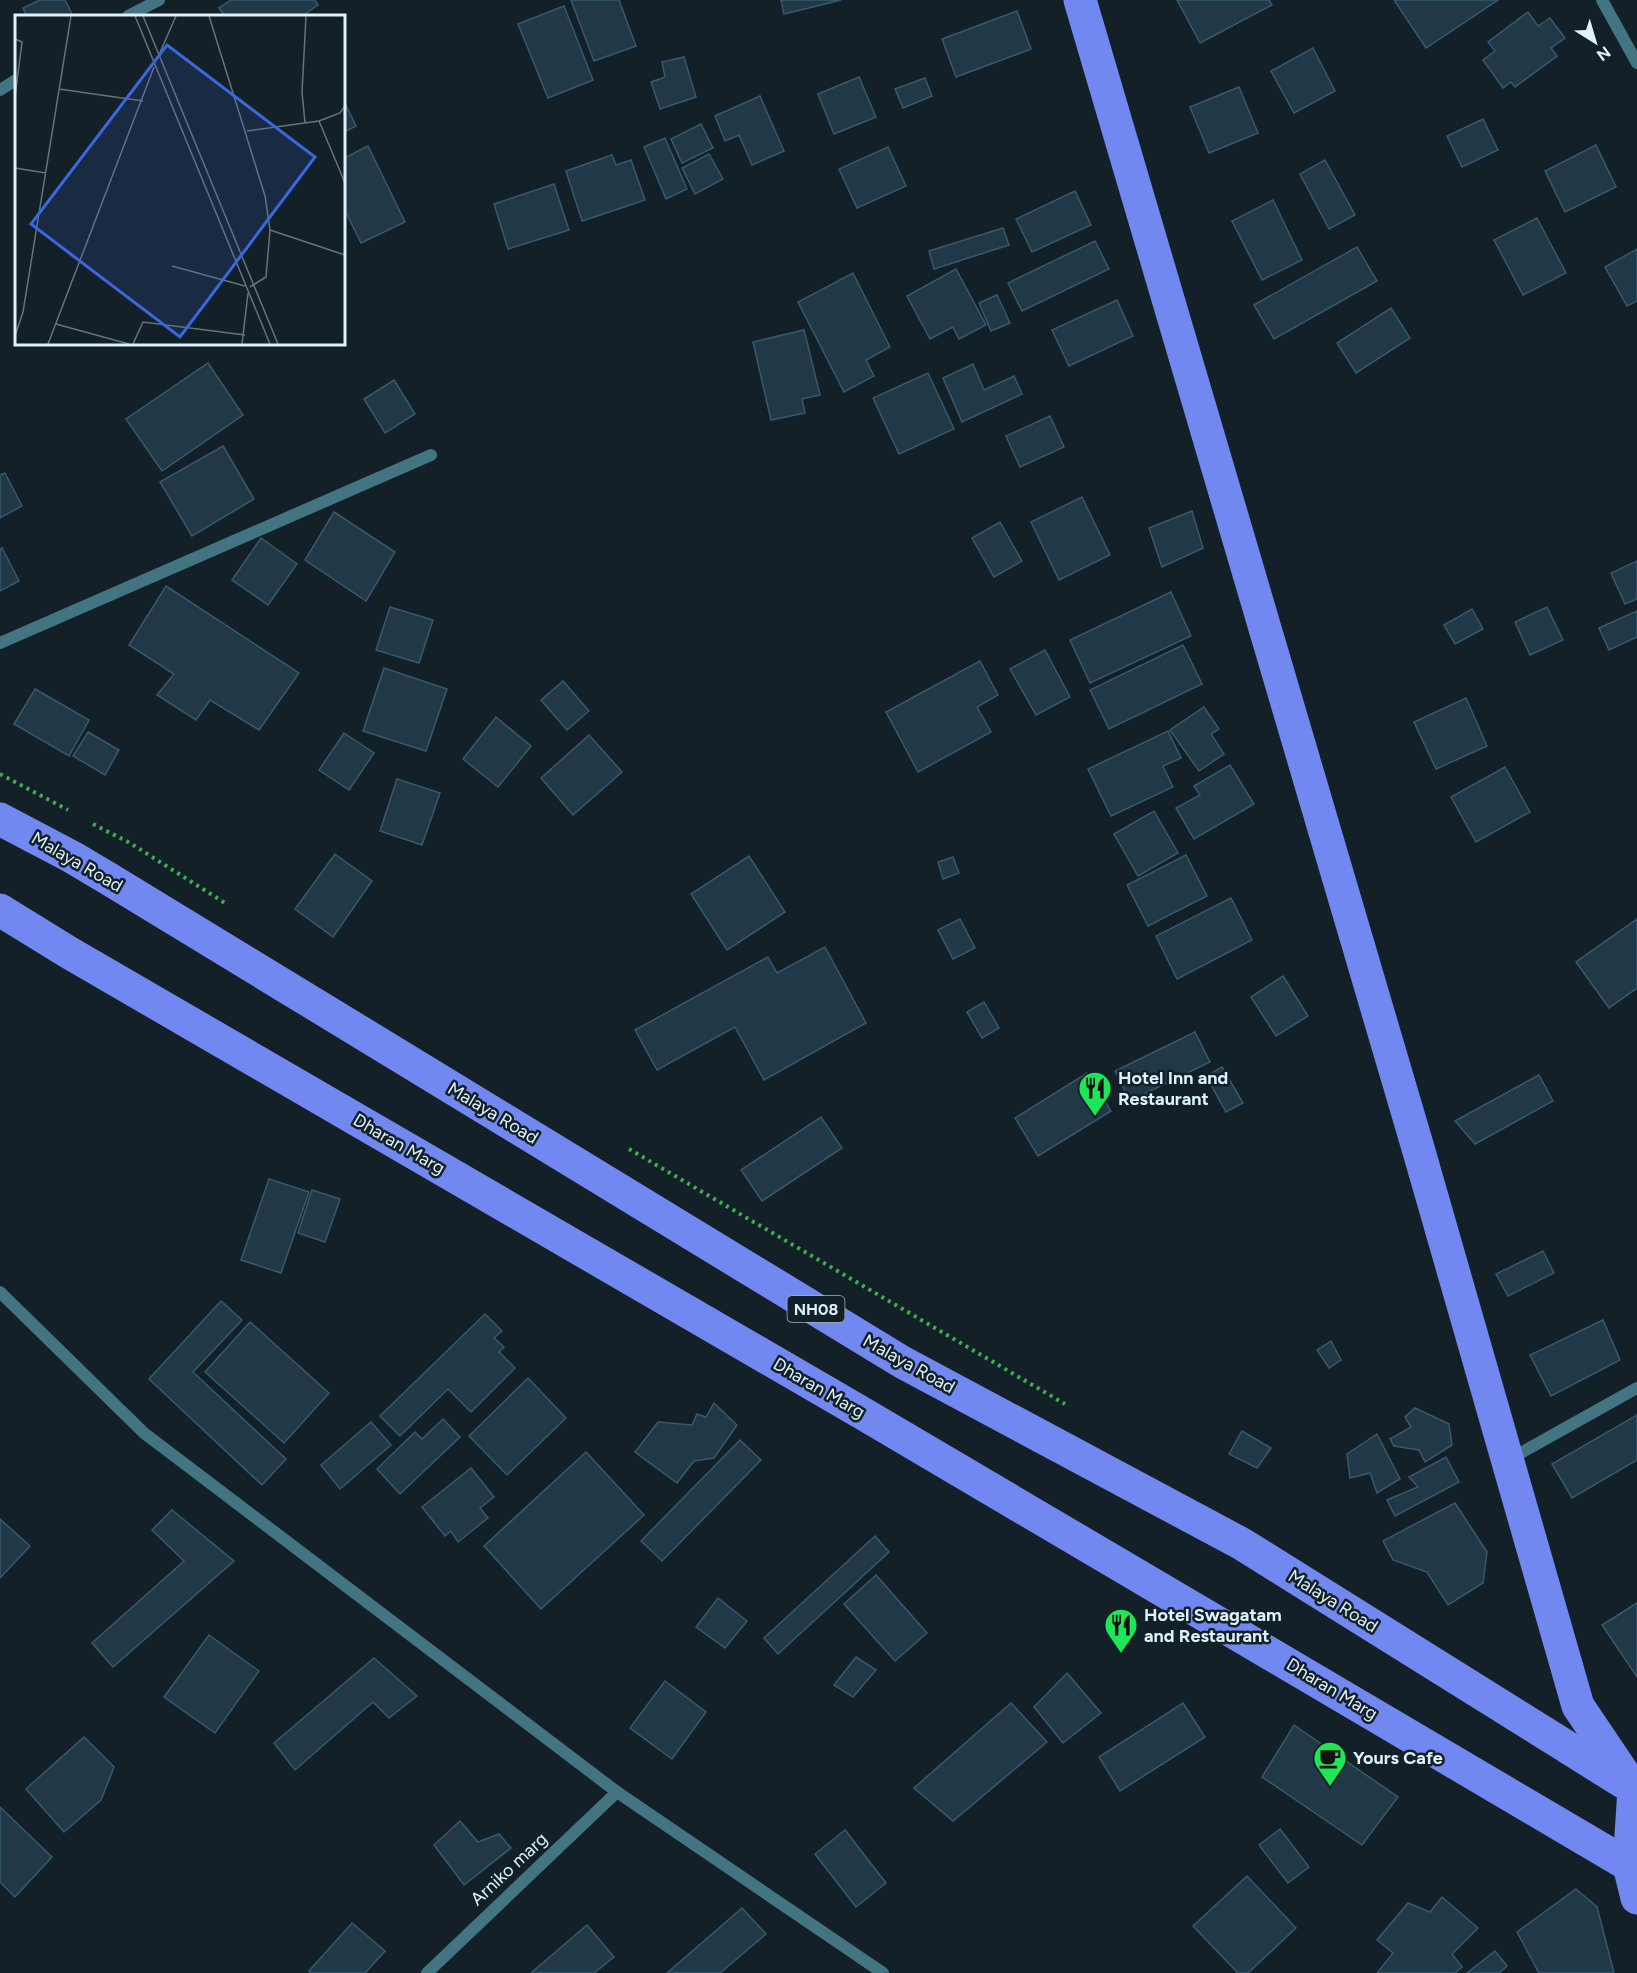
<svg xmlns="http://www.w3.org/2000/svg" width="1637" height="1973" font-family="Figtree,sans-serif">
	<rect width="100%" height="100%" fill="#132028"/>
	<!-- building -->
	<g fill="#213847" stroke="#355a70" stroke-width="1.5">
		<polygon points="40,0 65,0 73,16 27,16 23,8"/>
		<polygon points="231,0 315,0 318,5 302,16 225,16 219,8"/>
		<polygon points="571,0 619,0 636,46 594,61"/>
		<polygon points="781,0 841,0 784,14"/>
		<polygon points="1177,0 1269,0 1272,5 1200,43"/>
		<polygon points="1394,0 1498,0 1426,48"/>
		<polygon points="564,6 593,80 548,98 518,24"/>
		<polygon points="1017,11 1031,49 956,77 942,39"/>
		<polygon points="1528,12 1538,26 1550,18 1565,38 1551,48 1557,56 1515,87 1511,82 1503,88 1483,60 1495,51 1488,42"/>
		<polygon points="1313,48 1335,91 1294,113 1271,71"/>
		<polygon points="684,57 696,97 660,109 651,82 665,77 662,62"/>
		<polygon points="859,77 876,117 834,134 818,94"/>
		<polygon points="925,78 932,96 903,108 895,89"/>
		<polygon points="1239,87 1258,133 1209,153 1190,107"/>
		<polygon points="760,96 784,151 752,165 739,135 725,141 715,116"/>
		<polygon points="344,101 356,126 344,132"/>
		<polygon points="1483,119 1498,150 1462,167 1447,136"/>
		<polygon points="701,124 713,148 682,163 671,139"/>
		<polygon points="665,138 687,189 666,199 644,147"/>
		<polygon points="1596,145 1616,187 1565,212 1545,171"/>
		<polygon points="368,146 405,222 361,243 344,208 344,158"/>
		<polygon points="888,147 906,186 857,208 839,169"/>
		<polygon points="709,154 723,179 695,194 682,168"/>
		<polygon points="612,155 616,165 631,160 645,200 582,221 566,171"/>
		<polygon points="1325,160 1355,215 1329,229 1300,174"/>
		<polygon points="554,184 569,230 508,249 494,204"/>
		<polygon points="1075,191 1091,225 1032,252 1016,219"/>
		<polygon points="1273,200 1302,260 1262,280 1232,221"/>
		<polygon points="1537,218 1566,273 1523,295 1494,240"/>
		<polygon points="1003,228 1009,245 934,269 929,251"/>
		<polygon points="1095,241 1109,269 1022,311 1008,283"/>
		<polygon points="1357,247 1377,281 1274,339 1254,305"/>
		<polygon points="1637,249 1637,301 1627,306 1605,267"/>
		<polygon points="956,269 986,325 959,339 953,327 930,339 907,296"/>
		<polygon points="853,273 890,347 866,360 874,376 844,392 798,302"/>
		<polygon points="997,295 1010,323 991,331 979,303"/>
		<polygon points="1117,300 1133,336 1069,366 1052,330"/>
		<polygon points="1391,308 1410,338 1356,373 1337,343"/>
		<polygon points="804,330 820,395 802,399 805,413 771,420 753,342"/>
		<polygon points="208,363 243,415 162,471 126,419"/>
		<polygon points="973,364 984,390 1014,376 1022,394 962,422 943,378"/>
		<polygon points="928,373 954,429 899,454 873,398"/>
		<polygon points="394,380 415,414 385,433 364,399"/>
		<polygon points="1050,416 1064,447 1020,467 1006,436"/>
		<polygon points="223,446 254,499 192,536 160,482"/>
		<polygon points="5,473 22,506 0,518 0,475"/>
		<polygon points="1082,497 1110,555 1059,580 1031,522"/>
		<polygon points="1192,511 1203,548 1162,567 1149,528"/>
		<polygon points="334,512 395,552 366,601 305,560"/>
		<polygon points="1000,522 1022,561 994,577 972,538"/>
		<polygon points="261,538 297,564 268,605 232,580"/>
		<polygon points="2,548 19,581 0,591 0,549"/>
		<polygon points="1637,561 1637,599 1625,604 1611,573"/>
		<polygon points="166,586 299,673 259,730 210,700 196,720 157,695 174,674 129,645"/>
		<polygon points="1171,592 1191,636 1090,683 1070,640"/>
		<polygon points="390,607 433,620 419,663 376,650"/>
		<polygon points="1547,607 1563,640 1530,655 1515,622"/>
		<polygon points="1472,609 1483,629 1455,644 1444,625"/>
		<polygon points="1637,611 1637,637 1609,650 1599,628"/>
		<polygon points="1183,645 1202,684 1109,729 1090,690"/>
		<polygon points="1045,650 1070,697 1036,715 1010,669"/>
		<polygon points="980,661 998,695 977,707 991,732 918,772 886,712"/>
		<polygon points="384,668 447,689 426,751 363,731"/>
		<polygon points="563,681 589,711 567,730 541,700"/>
		<polygon points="35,689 89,720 69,756 14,724"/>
		<polygon points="1466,698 1487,746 1436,769 1414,722"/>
		<polygon points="1204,707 1219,729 1211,734 1224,754 1199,771 1170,730"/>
		<polygon points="496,717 531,746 498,787 463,759"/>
		<polygon points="1168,731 1181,758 1163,766 1173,787 1111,816 1088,769"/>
		<polygon points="88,732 119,750 105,775 73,756"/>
		<polygon points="344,733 374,753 349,790 319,770"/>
		<polygon points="589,735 622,772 573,815 541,778"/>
		<polygon points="1230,765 1254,804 1194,839 1176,808 1200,795 1194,786"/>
		<polygon points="1505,767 1530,812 1476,842 1451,797"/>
		<polygon points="397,779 440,793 422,845 380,831"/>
		<polygon points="1154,811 1178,853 1138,876 1114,834"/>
		<polygon points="335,854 372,881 333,937 295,909"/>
		<polygon points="1186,855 1207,896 1148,926 1127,885"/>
		<polygon points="749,856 785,912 727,950 691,894"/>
		<polygon points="953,857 959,873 943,879 938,862"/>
		<polygon points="1231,898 1252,940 1177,979 1156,936"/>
		<polygon points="960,919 975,948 953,959 938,930"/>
		<polygon points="1637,919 1637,988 1609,1008 1576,962"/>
		<polygon points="825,947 866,1023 764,1080 735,1027 657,1070 635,1030 768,957 777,973"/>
		<polygon points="1283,976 1308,1016 1276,1036 1251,997"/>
		<polygon points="984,1002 999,1028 982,1038 967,1012"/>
		<polygon points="1195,1032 1210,1062 1130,1101 1115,1071"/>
		<polygon points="1222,1067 1243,1103 1226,1112 1206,1076"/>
		<polygon points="1087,1073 1111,1111 1038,1156 1015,1118"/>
		<polygon points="1539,1075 1553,1101 1475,1144 1455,1121"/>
		<polygon points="821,1117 842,1148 762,1201 741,1170"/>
		<polygon points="269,1179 309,1192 281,1273 241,1260"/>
		<polygon points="312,1190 340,1199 325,1242 298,1233"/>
		<polygon points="1543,1251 1554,1273 1508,1296 1496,1274"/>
		<polygon points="221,1301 242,1320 193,1372 286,1459 262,1485 149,1379"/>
		<polygon points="485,1314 502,1331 494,1338 504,1347 499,1352 515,1368 471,1412 448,1389 400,1436 380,1416"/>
		<polygon points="1603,1320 1620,1360 1551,1396 1530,1355"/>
		<polygon points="250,1322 329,1393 284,1443 205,1372"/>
		<polygon points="1331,1341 1341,1360 1329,1368 1317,1350"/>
		<polygon points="528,1378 566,1418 507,1475 469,1436"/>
		<polygon points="714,1403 737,1425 714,1458 694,1461 677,1483 635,1452 658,1422 692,1425 697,1414 706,1417"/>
		<polygon points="1415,1408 1449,1424 1452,1445 1425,1462 1419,1450 1394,1446 1390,1439 1411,1427 1405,1417"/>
		<polygon points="1637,1415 1637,1460 1572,1498 1552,1464"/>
		<polygon points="443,1419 460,1437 400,1494 377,1469 415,1432 422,1439"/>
		<polygon points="371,1422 391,1445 340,1489 321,1465"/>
		<polygon points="1242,1431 1271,1448 1257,1468 1229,1454"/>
		<polygon points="1377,1434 1400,1479 1377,1493 1370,1473 1350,1478 1347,1454"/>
		<polygon points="740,1440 761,1460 662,1561 641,1541"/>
		<polygon points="586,1452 644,1515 541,1609 484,1546"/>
		<polygon points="1446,1457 1459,1482 1395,1516 1387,1500 1418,1487 1409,1477"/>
		<polygon points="471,1468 494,1497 480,1508 488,1518 458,1542 451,1531 445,1536 422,1507"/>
		<polygon points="1455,1503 1487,1552 1483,1583 1448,1605 1427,1572 1393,1560 1383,1541"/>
		<polygon points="172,1510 234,1561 113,1667 92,1643 184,1561 152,1530"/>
		<polygon points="0,1519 30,1546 0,1578"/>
		<polygon points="875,1536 889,1552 778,1654 764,1638"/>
		<polygon points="876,1575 927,1633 895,1661 844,1604"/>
		<polygon points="718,1598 747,1621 725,1648 696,1627"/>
		<polygon points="1637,1603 1637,1677 1602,1625"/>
		<polygon points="209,1635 259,1671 215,1733 164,1697"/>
		<polygon points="856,1657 876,1670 853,1697 834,1685"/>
		<polygon points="374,1658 417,1696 389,1718 373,1702 295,1770 274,1743"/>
		<polygon points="1067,1673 1101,1713 1063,1743 1034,1707"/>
		<polygon points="665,1681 706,1712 672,1759 630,1728"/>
		<polygon points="1011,1703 1047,1742 953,1821 914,1788"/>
		<polygon points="1183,1703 1205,1737 1120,1791 1099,1757"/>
		<polygon points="1294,1725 1398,1797 1362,1845 1262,1777"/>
		<polygon points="84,1737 114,1767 101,1800 64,1832 26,1789"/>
		<polygon points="0,1807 52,1857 15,1897 0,1882"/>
		<polygon points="460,1821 478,1842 499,1834 511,1848 464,1885 434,1845"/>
		<polygon points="1280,1829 1309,1867 1288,1883 1259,1845"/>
		<polygon points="845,1830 886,1883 856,1907 815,1854"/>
		<polygon points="1247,1876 1296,1928 1248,1973 1238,1973 1193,1926"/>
		<polygon points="1576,1889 1597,1907 1614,1973 1539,1973 1517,1932"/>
		<polygon points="1442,1897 1478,1928 1452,1954 1462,1967 1455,1973 1377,1973 1393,1953 1377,1940 1408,1903 1430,1912"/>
		<polygon points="742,1908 766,1934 720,1973 667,1973"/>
		<polygon points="352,1923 385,1951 365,1973 311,1973 309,1971"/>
		<polygon points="587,1925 614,1957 594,1973 531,1973"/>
		<polygon points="1495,1951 1507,1966 1499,1973 1467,1973"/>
	</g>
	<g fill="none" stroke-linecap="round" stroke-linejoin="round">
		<!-- path -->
		<g stroke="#3daf4b" stroke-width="4" stroke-dasharray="3 4.5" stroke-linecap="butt">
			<polyline points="0,774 68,810"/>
			<polyline points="93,824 130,843 225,903"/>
			<polyline points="629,1149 1065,1404"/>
		</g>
		<!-- minor -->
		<g stroke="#437482" stroke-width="12">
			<polyline points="1602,0 1637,63"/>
			<polyline points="128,16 159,0"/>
			<polyline points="0,90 16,80"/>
			<polyline points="0,643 431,455"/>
			<polyline points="1510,1459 1637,1388"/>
			<polyline points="427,1973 617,1792"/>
		</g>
		<!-- tertiary -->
		<polyline stroke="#437482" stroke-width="12" points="0,1292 144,1433 617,1792 883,1973"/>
		<!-- primary -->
		<g stroke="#7088f0" stroke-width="33">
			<polyline points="1080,0 1418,1148 1578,1706 1634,1789 1629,1865 1637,1898"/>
			<polyline points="0,819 72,857 109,879 902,1362 1242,1544 1623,1782"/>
			<polyline points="0,910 68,952 862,1413 1637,1870"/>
		</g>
	</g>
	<!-- icons -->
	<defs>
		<symbol id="restaurant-pin" viewBox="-11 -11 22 30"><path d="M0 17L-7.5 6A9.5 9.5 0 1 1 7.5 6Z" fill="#1de757" stroke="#132028"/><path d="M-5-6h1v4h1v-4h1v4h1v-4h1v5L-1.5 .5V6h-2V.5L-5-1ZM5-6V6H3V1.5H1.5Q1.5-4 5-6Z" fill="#111"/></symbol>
		<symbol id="cafe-pin" viewBox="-11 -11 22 30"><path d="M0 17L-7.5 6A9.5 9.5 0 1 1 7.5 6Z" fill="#1de757" stroke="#132028"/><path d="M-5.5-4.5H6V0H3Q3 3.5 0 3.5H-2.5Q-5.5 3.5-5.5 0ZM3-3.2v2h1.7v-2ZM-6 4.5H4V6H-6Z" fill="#111"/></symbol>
	</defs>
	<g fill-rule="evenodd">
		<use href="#restaurant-pin" x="1076" y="1069" width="38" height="52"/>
		<use href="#restaurant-pin" x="1102" y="1606" width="38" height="52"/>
		<use href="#cafe-pin" x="1311" y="1739" width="38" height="52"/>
	</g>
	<g text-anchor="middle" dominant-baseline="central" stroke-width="5" stroke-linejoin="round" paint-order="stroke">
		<!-- shield labels -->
		<rect fill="#132028" stroke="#a0b3bc" stroke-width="1.5" x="787.5" y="1296" width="57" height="26" rx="4.5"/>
		<g font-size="16" font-weight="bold" fill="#ddf2fb">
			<text x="816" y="1309">NH08</text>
		</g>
		<!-- street labels -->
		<g font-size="18" fill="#ddf2fb" stroke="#132028">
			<text transform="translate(77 862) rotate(30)">Malaya Road</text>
			<text transform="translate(493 1113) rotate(31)">Malaya Road</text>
			<text transform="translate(399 1144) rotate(30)">Dharan Marg</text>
			<text transform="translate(909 1364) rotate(29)">Malaya Road</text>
			<text transform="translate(819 1388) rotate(30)">Dharan Marg</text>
			<text transform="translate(1333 1601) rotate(32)">Malaya Road</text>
			<text transform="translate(1332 1689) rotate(31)">Dharan Marg</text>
			<text transform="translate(509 1869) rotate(-43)">Arniko marg</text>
		</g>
		<!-- poi labels -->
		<g font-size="18" font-weight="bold" fill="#ddf2fb" stroke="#132028" text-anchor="start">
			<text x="1118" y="1078">Hotel Inn and<tspan x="1118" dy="21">Restaurant</tspan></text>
			<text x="1144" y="1615">Hotel Swagatam<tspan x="1144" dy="21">and Restaurant</tspan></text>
			<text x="1353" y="1758">Yours Cafe</text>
		</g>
	</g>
	<!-- overview -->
	<g transform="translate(15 15)">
		<rect width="330" height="330" fill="#132028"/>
		<path fill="none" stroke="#64747c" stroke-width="1.5" d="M120,1l135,328M128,1l135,328M194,1l56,180 5,34 -4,47 -16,10M0,24l7,3 -7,55M143,42l18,-41M44,74l84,12M304,106l26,62M290,108l-3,-31 4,-76M232,116l72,-10 21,-8 5,-7M0,153l31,5M255,215l75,25M157,251l73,20M41,309l73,20M0,321l8,-24 48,-296M33,329l106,-277M118,329l10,-22 102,13M227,329l6,-51"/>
		<path fill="#3a67dd" fill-opacity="0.15" stroke="#3a67dd" stroke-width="3" d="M152,30l148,112 -135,180 -149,-113z"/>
		<rect width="330" height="330" fill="none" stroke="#ddf2fb" stroke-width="3"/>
	</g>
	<!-- north arrow -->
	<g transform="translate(1595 42) rotate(143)" stroke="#132028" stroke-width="4.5" paint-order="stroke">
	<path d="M0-4.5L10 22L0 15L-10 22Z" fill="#ddf2fb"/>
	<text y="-9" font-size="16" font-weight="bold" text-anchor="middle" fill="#ddf2fb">N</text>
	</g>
</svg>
